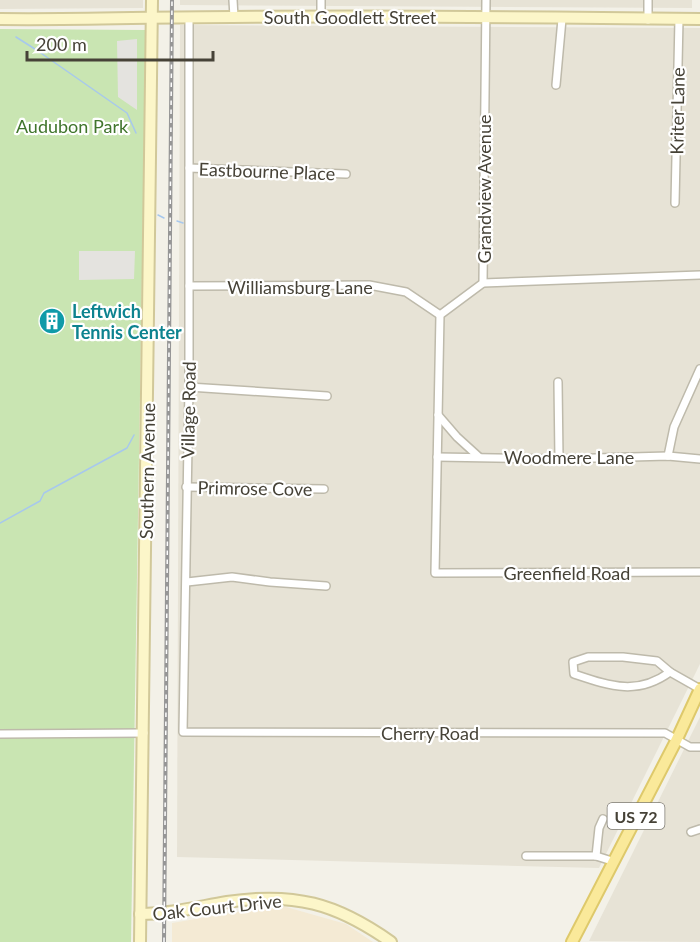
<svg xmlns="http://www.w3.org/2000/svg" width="700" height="942" font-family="Lato,sans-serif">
	<rect width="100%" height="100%" fill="#f3f1e8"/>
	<!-- residential -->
	<g fill="#e7e3d6">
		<polygon points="0,0 143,0 143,8 0,9"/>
		<polygon points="180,0 692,0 692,8 180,5"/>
		<polygon points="180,25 700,28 700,664 599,868 177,857"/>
		<polygon points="700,717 700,942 589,941"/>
	</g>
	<!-- commercial -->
	<polygon fill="#f4ead4" points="279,905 346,924 373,942 172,942 172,923"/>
	<!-- green -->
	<polygon fill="#c9e5b2" points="0,29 146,30 131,942 0,942"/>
	<!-- parking -->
	<g fill="#e4e3df">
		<polygon points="137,39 137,110 118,97 117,41"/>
		<polygon points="79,251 135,251 134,279 79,280"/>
	</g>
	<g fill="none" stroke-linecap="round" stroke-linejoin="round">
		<!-- stream -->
		<g stroke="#a7c8ed" stroke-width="1.5">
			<polyline points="16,37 38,51 127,113 136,133"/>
			<polyline points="158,215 164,218"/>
			<polyline points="177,221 183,223"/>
			<polyline points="0,523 40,501 44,493 127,448 134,435"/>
		</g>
		<defs>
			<g id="street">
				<polyline points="233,0 234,17"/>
				<polyline points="486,0 483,283 440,315 435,573 700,572"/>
				<polyline points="189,17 189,387 183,732 665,733 690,747 700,747"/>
				<polyline points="321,18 321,0"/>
				<polyline points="648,20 648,0"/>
				<polyline points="556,85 562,19"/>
				<polyline points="189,168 346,174"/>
				<polyline points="675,203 679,19"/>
				<polyline points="483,283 700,275"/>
				<polyline points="189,286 369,285 406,292 440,315"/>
				<polyline points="558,382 559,459"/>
				<polyline points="189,387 327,396"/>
				<polyline points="438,415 457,437 479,457"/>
				<polyline points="668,456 674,427 700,369"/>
				<polyline points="437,457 559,459 668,456 700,459"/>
				<polyline points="186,487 324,489"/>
				<polyline points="187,582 232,577 270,582 326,586"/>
				<path d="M588,657h35l34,4 13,11c-33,24 -60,14 -96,2l-1,-12z"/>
				<polyline points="670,672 700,689"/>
				<polyline points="0,734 144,733"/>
				<polyline points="691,832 700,829"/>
				<polyline points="526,856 596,856 612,861"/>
				<polyline points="596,856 599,828 603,819"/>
			</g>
			<g id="secondary">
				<path d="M0,19c77,1 154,-2 232,-2 156,-1 312,0 468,2"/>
				<path d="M140,914c30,0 57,-7 87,-12 67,-10 109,1 164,40"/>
				<polyline points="140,942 152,0"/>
			</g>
			<polyline id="primary" points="572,942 676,741 700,689"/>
		</defs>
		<!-- street casing -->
		<use href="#street" stroke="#bebaab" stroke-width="10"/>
		<!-- secondary casing -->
		<use href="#secondary" stroke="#d1c899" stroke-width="14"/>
		<!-- primary casing -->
		<use href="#primary" stroke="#dec96b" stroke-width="14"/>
		<!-- street -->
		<use href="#street" stroke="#fff" stroke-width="7"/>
		<!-- secondary -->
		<use href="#secondary" stroke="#fcf6c9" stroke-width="10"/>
		<!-- primary -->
		<use href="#primary" stroke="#fae99a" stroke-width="10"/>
		<defs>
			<polyline id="rail" points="164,942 172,0"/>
		</defs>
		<!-- rail casing -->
		<use href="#rail" stroke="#969696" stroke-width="4"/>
		<!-- rail -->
		<use href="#rail" stroke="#fff" stroke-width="1.5" stroke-dasharray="4.5" stroke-linecap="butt"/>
	</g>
	<!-- icons -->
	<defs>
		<symbol id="building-disc" viewBox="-11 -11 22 22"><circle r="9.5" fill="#0f9aa8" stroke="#fff"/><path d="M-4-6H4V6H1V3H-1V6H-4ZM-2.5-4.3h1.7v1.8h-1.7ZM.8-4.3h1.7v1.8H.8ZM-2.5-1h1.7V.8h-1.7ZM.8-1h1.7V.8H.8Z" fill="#fff"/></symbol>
	</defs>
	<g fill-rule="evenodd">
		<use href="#building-disc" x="37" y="306" width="30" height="30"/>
	</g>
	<g text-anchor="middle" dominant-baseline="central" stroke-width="4.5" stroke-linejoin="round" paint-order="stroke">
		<!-- shield labels -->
		<rect fill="#fff" stroke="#7e7b73" stroke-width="1.5" x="607.5" y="803" width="57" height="26" rx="4.5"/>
		<g font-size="16" font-weight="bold" fill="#464237">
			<text x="636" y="816">US 72</text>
		</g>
		<!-- street labels -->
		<g font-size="18" fill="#464237" stroke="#fff">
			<text x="350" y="17">South Goodlett Street</text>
			<text transform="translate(677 111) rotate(-89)">Kriter Lane</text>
			<text transform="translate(267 171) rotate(2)">Eastbourne Place</text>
			<text transform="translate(484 189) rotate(-90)">Grandview Avenue</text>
			<text x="300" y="287">Williamsburg Lane</text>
			<text transform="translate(188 410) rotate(-89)">Village Road</text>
			<text x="569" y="457">Woodmere Lane</text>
			<text transform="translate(147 471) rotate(-89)">Southern Avenue</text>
			<text transform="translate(255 488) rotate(1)">Primrose Cove</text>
			<text x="567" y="573">Greenfield Road</text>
			<text x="430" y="733">Cherry Road</text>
			<text transform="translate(217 907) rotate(-6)">Oak Court Drive</text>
		</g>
		<!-- park labels -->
		<g font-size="18" fill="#40752c" stroke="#fff">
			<text x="72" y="126">Audubon Park</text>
		</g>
		<!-- culture labels -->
		<g font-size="18" font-weight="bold" fill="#0d838f" stroke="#fff" text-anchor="start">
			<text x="72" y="311">Leftwich<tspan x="72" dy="21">Tennis Center</tspan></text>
		</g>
	</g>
	<!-- scale -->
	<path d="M27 51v9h186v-9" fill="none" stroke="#464237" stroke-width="3"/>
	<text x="36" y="51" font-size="18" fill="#464237" stroke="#ffffff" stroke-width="4.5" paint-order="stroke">200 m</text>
</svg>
